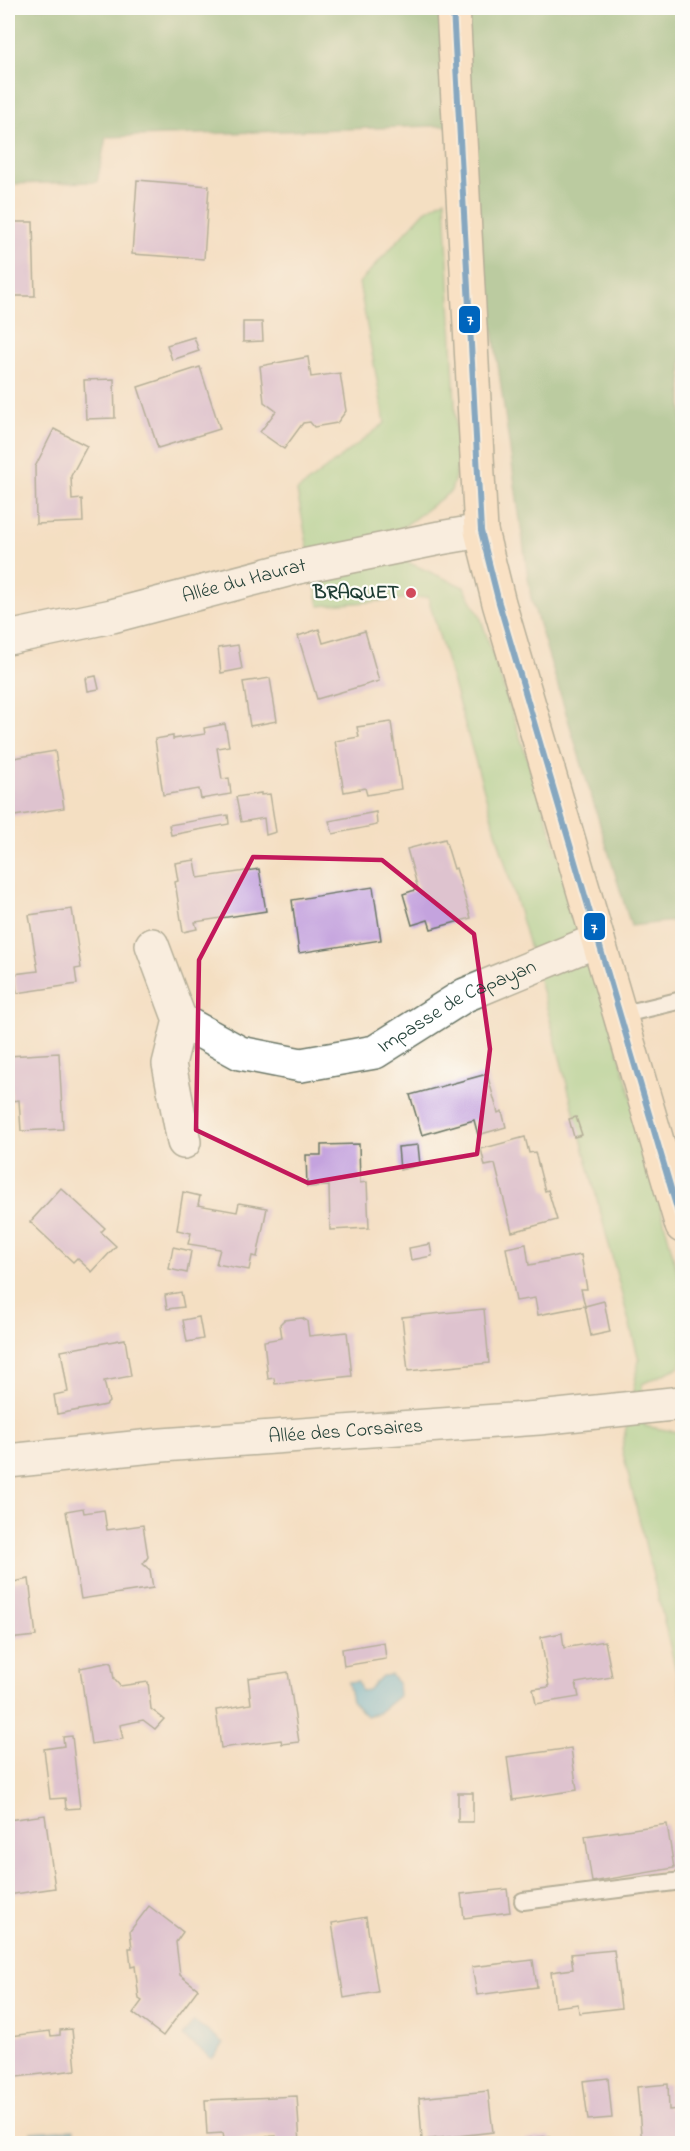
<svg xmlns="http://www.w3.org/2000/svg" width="690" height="2151" font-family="'Indie Flower',sans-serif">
	<rect width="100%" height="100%" fill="#fdfcf7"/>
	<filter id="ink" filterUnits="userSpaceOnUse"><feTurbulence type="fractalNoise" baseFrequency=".0167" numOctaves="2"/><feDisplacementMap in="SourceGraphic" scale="12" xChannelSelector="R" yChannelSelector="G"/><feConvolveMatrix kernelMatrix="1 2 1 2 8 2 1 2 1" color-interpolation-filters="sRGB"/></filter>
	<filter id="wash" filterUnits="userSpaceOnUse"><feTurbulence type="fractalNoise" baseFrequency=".008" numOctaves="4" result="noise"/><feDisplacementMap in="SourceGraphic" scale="24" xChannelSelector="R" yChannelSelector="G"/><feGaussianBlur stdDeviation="1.35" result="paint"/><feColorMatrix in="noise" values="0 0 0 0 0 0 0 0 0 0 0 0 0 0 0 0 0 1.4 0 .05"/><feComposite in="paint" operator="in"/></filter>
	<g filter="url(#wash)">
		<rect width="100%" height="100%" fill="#f4dfc2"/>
		<!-- green -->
		<polygon fill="#91d289" stroke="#58885e" stroke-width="1.5" points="445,199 458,466 451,491 402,528 405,561 464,587 480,616 580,918 639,1123 682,1291 682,1360 679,1367 642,1384 645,1426 682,1433 682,1695 622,1449 639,1360 547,1008 428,597 319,606 297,491 385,423 359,283 425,211"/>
		<!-- forest -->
		<polygon fill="#74b475" stroke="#4a7854" stroke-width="1.5" points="8,8 682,8 682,920 631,926 531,598 464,125 106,137 97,182 8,184"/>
		<!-- water -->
		<g fill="#5ab6d8" stroke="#3c7a86" stroke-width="1.5">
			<polygon points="391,1675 398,1683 399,1696 378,1713 366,1716 352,1702 348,1682 358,1681 361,1691 368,1690 382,1676"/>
			<polygon points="194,2021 224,2044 212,2059 183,2036"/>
			<polygon points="74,2129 76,2143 25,2143 24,2141 32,2137 31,2132"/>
		</g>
		<g id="blocks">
			<!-- building -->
			<g fill="#c4a3de">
				<polygon points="137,180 209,186 204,259 132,254"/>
				<polygon points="8,222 33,222 35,296 8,296"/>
				<polygon points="243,322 262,322 263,341 243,342"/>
				<polygon points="194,337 199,351 172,360 167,345"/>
				<polygon points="308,357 311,377 340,373 346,411 337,423 314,427 310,422 303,423 284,449 260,432 276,411 264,402 260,366"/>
				<polygon points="200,367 220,429 158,448 138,387"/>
				<polygon points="114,379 115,418 86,419 84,380"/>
				<polygon points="54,429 87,446 71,476 72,500 82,499 83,522 36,524 35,467"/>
				<polygon points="319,629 323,643 365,631 379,681 317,699 298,636"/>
				<polygon points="238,645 242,669 221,673 218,648"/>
				<polygon points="96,676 99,689 88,691 86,678"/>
				<polygon points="270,678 277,721 250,726 243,682"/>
				<polygon points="391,722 401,789 367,795 365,788 344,792 335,741 359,737 357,727"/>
				<polygon points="225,724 229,746 217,748 222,779 229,778 231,794 201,799 199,789 163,795 155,739 173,736 173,739 205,734 204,728"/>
				<polygon points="55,751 64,808 8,817 8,759"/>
				<polygon points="261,793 261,795 270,794 276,832 266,835 264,818 241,822 236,797"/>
				<polygon points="376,812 377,825 333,834 329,821"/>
				<polygon points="228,815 229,824 171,835 169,825"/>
				<polygon points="445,839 454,869 456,868 471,918 431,929 428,920 412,925 403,894 418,889 407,849"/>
				<polygon points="195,860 198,878 259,869 266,911 195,922 197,929 183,932 175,882 178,881 175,863"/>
				<polygon points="373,887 381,940 299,953 292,900"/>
				<polygon points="72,909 81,968 75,969 77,984 17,993 14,974 38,971 29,915"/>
				<polygon points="59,1053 63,1129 21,1131 19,1100 12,1101 11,1086 8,1086 8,1056"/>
				<polygon points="487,1074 498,1113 502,1111 506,1127 478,1135 474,1120 422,1135 410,1095"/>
				<polygon points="576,1117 582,1135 574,1137 569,1119"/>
				<polygon points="525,1137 529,1153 535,1152 545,1191 548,1190 557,1220 512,1232 495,1164 485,1166 481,1149"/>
				<polygon points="359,1144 360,1183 367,1182 369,1228 330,1230 329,1186 307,1187 306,1155 321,1155 321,1145"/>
				<polygon points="418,1145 420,1165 400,1170 398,1147"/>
				<polygon points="61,1188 105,1228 101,1232 116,1246 92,1272 77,1258 73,1262 30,1222"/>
				<polygon points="183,1192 200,1196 198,1205 237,1212 239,1203 267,1208 257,1257 252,1256 249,1270 216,1264 220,1249 188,1244 191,1233 177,1230"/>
				<polygon points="430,1244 432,1256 411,1260 409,1248"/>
				<polygon points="526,1244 529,1265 581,1255 587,1289 581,1289 585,1306 604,1301 610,1332 591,1336 585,1306 538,1315 535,1298 516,1301 506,1248"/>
				<polygon points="173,1247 191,1251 187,1273 169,1269"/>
				<polygon points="181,1292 184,1307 167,1309 165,1295"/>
				<polygon points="484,1309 489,1363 408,1371 402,1317"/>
				<polygon points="199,1317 203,1339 187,1342 183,1320"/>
				<polygon points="302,1318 307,1321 309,1336 347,1332 352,1376 275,1384 274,1378 268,1379 264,1341 282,1338 280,1324 284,1320"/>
				<polygon points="125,1339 131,1376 104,1381 109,1402 106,1405 57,1414 54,1395 68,1392 61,1351"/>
				<polygon points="83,1508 84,1513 104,1510 107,1530 143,1525 148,1557 143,1564 150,1570 153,1588 81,1599 66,1511"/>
				<polygon points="29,1579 36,1636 8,1639 8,1583"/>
				<polygon points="562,1633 564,1648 605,1641 612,1677 576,1683 579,1697 536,1704 533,1689 549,1687 541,1637"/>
				<polygon points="384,1642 386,1659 344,1666 342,1649"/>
				<polygon points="111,1662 114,1679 120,1686 148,1682 151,1709 164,1719 155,1729 143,1720 120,1725 123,1739 91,1744 80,1668"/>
				<polygon points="288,1672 299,1742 282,1744 281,1740 221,1748 216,1710 251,1704 248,1678"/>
				<polygon points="72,1736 80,1808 66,1809 65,1798 50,1799 44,1749 64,1746 63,1737"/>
				<polygon points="571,1748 577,1790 513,1800 507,1757"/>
				<rect x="458" y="1793" width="15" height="29"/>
				<polygon points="45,1815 55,1888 8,1895 8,1820"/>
				<polygon points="667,1824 674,1868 592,1882 585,1836"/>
				<polygon points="507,1889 510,1912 464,1918 461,1894"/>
				<polygon points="149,1906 183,1932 176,1942 180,1975 198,1989 163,2036 133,2013 142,2001 139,1999 135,1966 131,1967 129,1948 132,1948 130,1931"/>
				<polygon points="366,1917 378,1992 344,1998 332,1923"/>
				<polygon points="614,1950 621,2008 579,2013 578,2004 555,2007 551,1972 573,1969 571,1954"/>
				<polygon points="533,1960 537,1987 477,1995 472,1967"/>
				<polygon points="72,2029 76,2070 8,2078 8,2033 10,2033 11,2036 50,2031 51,2036 60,2035 60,2030"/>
				<polygon points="608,2078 612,2118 588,2120 583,2081"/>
				<polygon points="668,2084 669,2110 680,2109 682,2144 642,2144 637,2087"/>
				<polygon points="488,2091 493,2132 422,2140 419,2098"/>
				<polygon points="297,2096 300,2144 276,2144 276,2136 224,2139 223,2133 207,2134 205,2100"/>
				<polygon points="550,2136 551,2144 525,2144 524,2139"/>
			</g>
		</g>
	</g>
	<g filter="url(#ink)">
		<use href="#blocks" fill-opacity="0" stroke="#6a7666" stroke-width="1.5"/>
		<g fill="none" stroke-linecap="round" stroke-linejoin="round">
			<defs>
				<g id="service">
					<polyline points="620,1015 682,1000"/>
					<polyline points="523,1901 682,1881"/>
				</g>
				<g id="minor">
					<path id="s1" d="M8,638l104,-22 186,-49 142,-29 41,-7"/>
					<path id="s2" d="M152,945l28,75 60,33 61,12 74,-13 90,-57 133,-55"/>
					<polyline points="180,1020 169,1064 184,1142"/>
					<path id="s3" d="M8,1461l154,-16 377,-27 143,-15"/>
				</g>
				<polyline id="secondary" points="453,8 481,531 499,603 682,1226"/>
			</defs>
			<!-- service casing -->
			<use href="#service" stroke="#6a7666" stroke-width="20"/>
			<!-- minor casing -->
			<use href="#minor" stroke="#6a7666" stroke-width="36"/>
			<!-- secondary casing -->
			<use href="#secondary" stroke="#6a7666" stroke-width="36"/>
			<!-- service -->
			<use href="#service" stroke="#fff" stroke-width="16"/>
			<!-- minor -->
			<use href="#minor" stroke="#fff" stroke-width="33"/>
			<!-- secondary -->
			<use href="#secondary" stroke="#ffe4c6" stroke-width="33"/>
			<defs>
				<polyline id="bus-1" points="453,8 481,531 499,603 682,1226"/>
			</defs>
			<!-- bus-1 casing -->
			<use href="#bus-1" stroke="#fdfcf7" stroke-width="10"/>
			<!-- bus-1 -->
			<use href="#bus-1" stroke="#0065bd" stroke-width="6"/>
		</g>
	</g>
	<!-- marked area -->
	<path d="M0 0H690V2151H0ZM253,857l129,3 92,74 16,115 -13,105 -169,29 -112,-53 3,-170z" fill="#f4dfc2" fill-opacity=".55" fill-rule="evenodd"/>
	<path fill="none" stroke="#c2185b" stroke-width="4.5" stroke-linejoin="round" d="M253,857l129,3 92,74 16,115 -13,105 -169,29 -112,-53 3,-170z"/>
	<!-- markers -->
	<circle fill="#d1495b" stroke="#fdfcf7" stroke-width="2" cx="411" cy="593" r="6"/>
	<g text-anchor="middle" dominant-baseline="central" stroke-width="4.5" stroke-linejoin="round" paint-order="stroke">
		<!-- street labels -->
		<g font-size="20" fill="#1f3d34" stroke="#fdfcf7">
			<text stroke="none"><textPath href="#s1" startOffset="243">Allée du Haurat</textPath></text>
			<text stroke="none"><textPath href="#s2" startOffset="380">Impasse de Capayan</textPath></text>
			<text stroke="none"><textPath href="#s3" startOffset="339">Allée des Corsaires</textPath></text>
		</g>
		<!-- poi labels -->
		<g font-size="20" font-weight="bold" fill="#1f3d34" stroke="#fdfcf7" text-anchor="end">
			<text x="399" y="593">BRAQUET</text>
		</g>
	</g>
	<g stroke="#fdfcf7" stroke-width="2">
		<rect x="458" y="305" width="23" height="29" rx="6" fill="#0065bd"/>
		<rect x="583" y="912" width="23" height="29" rx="6" fill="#0065bd"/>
	</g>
	<g font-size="16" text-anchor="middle" font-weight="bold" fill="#fff">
		<text x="470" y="325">7</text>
		<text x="594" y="933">7</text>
	</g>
	<!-- margin -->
	<rect width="690" height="2151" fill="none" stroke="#fdfcf7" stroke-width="30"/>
</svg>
